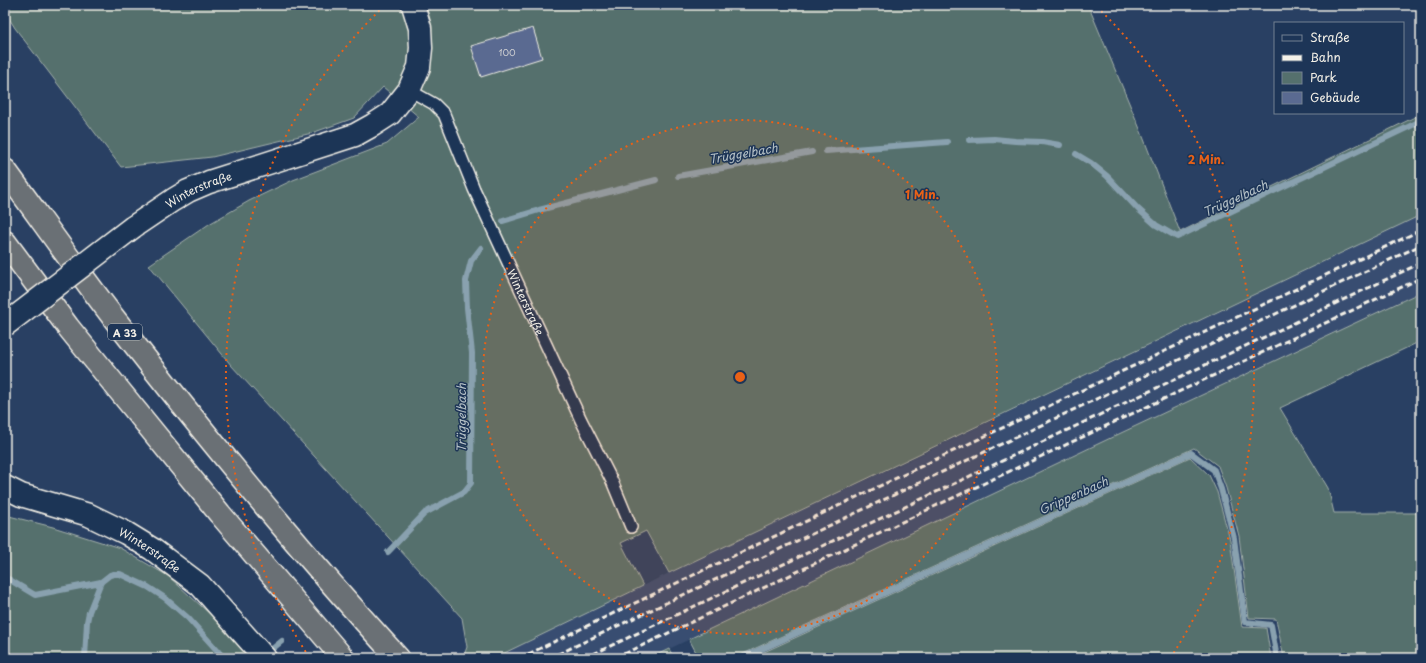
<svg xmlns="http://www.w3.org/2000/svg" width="1426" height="663" font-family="'Playpen Sans',sans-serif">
	<rect width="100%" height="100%" fill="#294063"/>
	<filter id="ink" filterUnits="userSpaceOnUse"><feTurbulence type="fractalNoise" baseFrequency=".025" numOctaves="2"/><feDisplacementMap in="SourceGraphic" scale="8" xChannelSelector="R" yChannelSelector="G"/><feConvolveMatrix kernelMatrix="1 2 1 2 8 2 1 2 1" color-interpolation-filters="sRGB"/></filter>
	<g filter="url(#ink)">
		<!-- built -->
		<polygon fill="#384d71" points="1421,215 1421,292 1121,433 650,658 494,658 702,557 903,463"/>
		<!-- green -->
		<g fill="#55706d" stroke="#a4b0aa">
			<polygon points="5,5 1088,5 1140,129 1180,232 1421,114 1421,215 669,573 646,531 621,543 643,586 494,658 463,658 467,647 462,618 231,365 149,265 209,224 249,201 293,180 387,144 419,117 383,87 354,118 312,133 212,157 121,167 15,28 5,12"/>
			<polygon points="1421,292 1421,341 1280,408 1328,488 1334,513 1421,513 1421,658 1284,658 1276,619 1249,618 1239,536 1226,488 1218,466 1194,448 734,658 699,658 689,639 1121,433"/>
			<polygon points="1190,457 1209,475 1217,492 1230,540 1242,627 1266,628 1271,658 751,658"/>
			<polygon points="5,515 53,527 120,548 168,576 211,615 250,658 5,658"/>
			<polygon points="669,649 674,658 650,658"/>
		</g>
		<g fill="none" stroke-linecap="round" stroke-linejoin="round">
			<!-- stream -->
			<g stroke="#89a1af" stroke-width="6">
				<polyline points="969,140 994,139 1015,141 1042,142 1060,145"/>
				<polyline points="826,151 947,142"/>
				<polyline points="1076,154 1091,163 1107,176 1138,209 1156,225 1177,237 1421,121"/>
				<polyline points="678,176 812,152"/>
				<polyline points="503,221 539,210 656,180"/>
				<polyline points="388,552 425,513 464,492 471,483 472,353 467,308 466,281 471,261 481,248"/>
				<polyline points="5,577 35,595 101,582 110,575 114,574 120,574 148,587 165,598 188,618 224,658"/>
				<polyline points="266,654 282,641"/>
				<polyline points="85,658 87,622 89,612 101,582"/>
				<polyline points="742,658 1191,453 1214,470 1221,489 1234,538 1245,622 1271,625 1277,658"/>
			</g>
		</g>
		<!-- building -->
		<polygon fill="#5a6a91" stroke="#f4f1e8" points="533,28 542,58 481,77 471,46"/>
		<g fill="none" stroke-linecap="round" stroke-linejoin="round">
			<defs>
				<g id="service">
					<path id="s1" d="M409,90l25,14 10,10 30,75 107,231 31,61 19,46"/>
				</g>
				<g id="minor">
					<path id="s2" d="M133,227l40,-27 15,-9 21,-9 146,-47 18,-10 17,-11 19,-24 10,-23 2,-19 -1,-20 -7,-23"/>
					<path id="s3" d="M5,487l16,8 68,20 37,18 26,16 48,36 65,73"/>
				</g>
				<g id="motorway">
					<path d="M5,170c36,49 71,99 108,147 91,117 185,232 285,341"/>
					<polyline points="5,242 68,327 110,379 220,514 343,658"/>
				</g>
			</defs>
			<!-- service casing -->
			<use href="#service" stroke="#f4f1e8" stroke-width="14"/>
			<!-- minor casing -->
			<use href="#minor" stroke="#f4f1e8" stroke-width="25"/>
			<!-- motorway casing -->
			<use href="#motorway" stroke="#f4f1e8" stroke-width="25"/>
			<!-- service -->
			<use href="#service" stroke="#1d3557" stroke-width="11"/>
			<!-- minor -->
			<use href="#minor" stroke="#1d3557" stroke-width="22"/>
			<!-- motorway -->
			<use href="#motorway" stroke="#6b6f74" stroke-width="22"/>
			<!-- rail -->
			<g stroke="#f4f1e8" stroke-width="3" stroke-dasharray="6 3" stroke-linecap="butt">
				<polyline points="520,658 907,473 1421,230"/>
				<polyline points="550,658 1421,245"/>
				<polyline points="585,658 1421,263"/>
				<polyline points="616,658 925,511 1421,278"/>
			</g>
			<defs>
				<polyline id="minor-bridge" points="5,325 133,227"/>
			</defs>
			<!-- minor-bridge casing -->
			<use href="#minor-bridge" stroke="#f4f1e8" stroke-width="25" stroke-linecap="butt"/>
			<!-- minor-bridge -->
			<use href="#minor-bridge" stroke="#1d3557" stroke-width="22"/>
		</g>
	</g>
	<!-- distance rings -->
	<circle cx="740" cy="377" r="257" fill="#e96117" fill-opacity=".12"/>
	<g fill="none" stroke="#e96117" stroke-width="2" stroke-dasharray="2 4">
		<circle cx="740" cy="377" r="257"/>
		<path d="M309 657A514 514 0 0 1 383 7M1097 7A514 514 0 0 1 1171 657"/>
	</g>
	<g text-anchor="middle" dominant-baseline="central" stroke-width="3" stroke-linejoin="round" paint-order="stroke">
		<!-- number labels -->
		<g font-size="9" fill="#cecfd2">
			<text x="507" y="52">100</text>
		</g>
		<!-- shield labels -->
		<rect fill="#1d3557" stroke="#b4b9bc" stroke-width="1" x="108" y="324" width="34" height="16" rx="3"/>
		<g font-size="10" font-weight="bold" fill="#f4f1e8">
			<text x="125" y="332">A 33</text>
		</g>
		<!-- street labels -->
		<g font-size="11" fill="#f4f1e8" stroke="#1d3557">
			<text stroke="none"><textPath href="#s2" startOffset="76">Winterstraße</textPath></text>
			<text stroke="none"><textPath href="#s1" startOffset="248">Winterstraße</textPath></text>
			<text stroke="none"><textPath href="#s3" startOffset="159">Winterstraße</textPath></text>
		</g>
		<!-- water labels -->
		<g font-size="12" font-style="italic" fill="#b6c2c7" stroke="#1d3557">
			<text transform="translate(743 153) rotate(-10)">Trüggelbach</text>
			<text transform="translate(1235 198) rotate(-25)">Trüggelbach</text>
			<text transform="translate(461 418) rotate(-90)">Trüggelbach</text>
			<text transform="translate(1073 495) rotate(-24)">Grippenbach</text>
		</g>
	</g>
	<circle cx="740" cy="377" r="6" fill="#e96117" stroke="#1d3557" stroke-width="2"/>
	<g font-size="12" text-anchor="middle" font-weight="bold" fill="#e96117" stroke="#1d3557" stroke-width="3" stroke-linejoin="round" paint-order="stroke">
		<text x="1206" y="164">2 Min.</text>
		<text x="922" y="199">1 Min.</text>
	</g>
	<!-- margin -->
	<rect width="1426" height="663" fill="none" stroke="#1d3557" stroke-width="20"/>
	<rect x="10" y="10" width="1406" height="643" fill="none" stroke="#f4f1e8" stroke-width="1.5" filter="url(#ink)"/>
	<!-- legend -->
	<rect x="1274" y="22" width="130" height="92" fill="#1d3557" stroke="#738091"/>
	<rect x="1282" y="35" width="20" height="6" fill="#1d3557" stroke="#738091"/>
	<text x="1310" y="42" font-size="12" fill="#f4f1e8">Straße</text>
	<rect x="1282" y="55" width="20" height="6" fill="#f4f1e8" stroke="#738091"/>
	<text x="1310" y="62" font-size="12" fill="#f4f1e8">Bahn</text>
	<rect x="1282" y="72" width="20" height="12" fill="#55706d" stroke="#738091"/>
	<text x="1310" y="82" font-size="12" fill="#f4f1e8">Park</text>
	<rect x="1282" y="92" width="20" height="12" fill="#5a6a91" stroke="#738091"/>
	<text x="1310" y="102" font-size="12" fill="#f4f1e8">Gebäude</text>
</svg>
